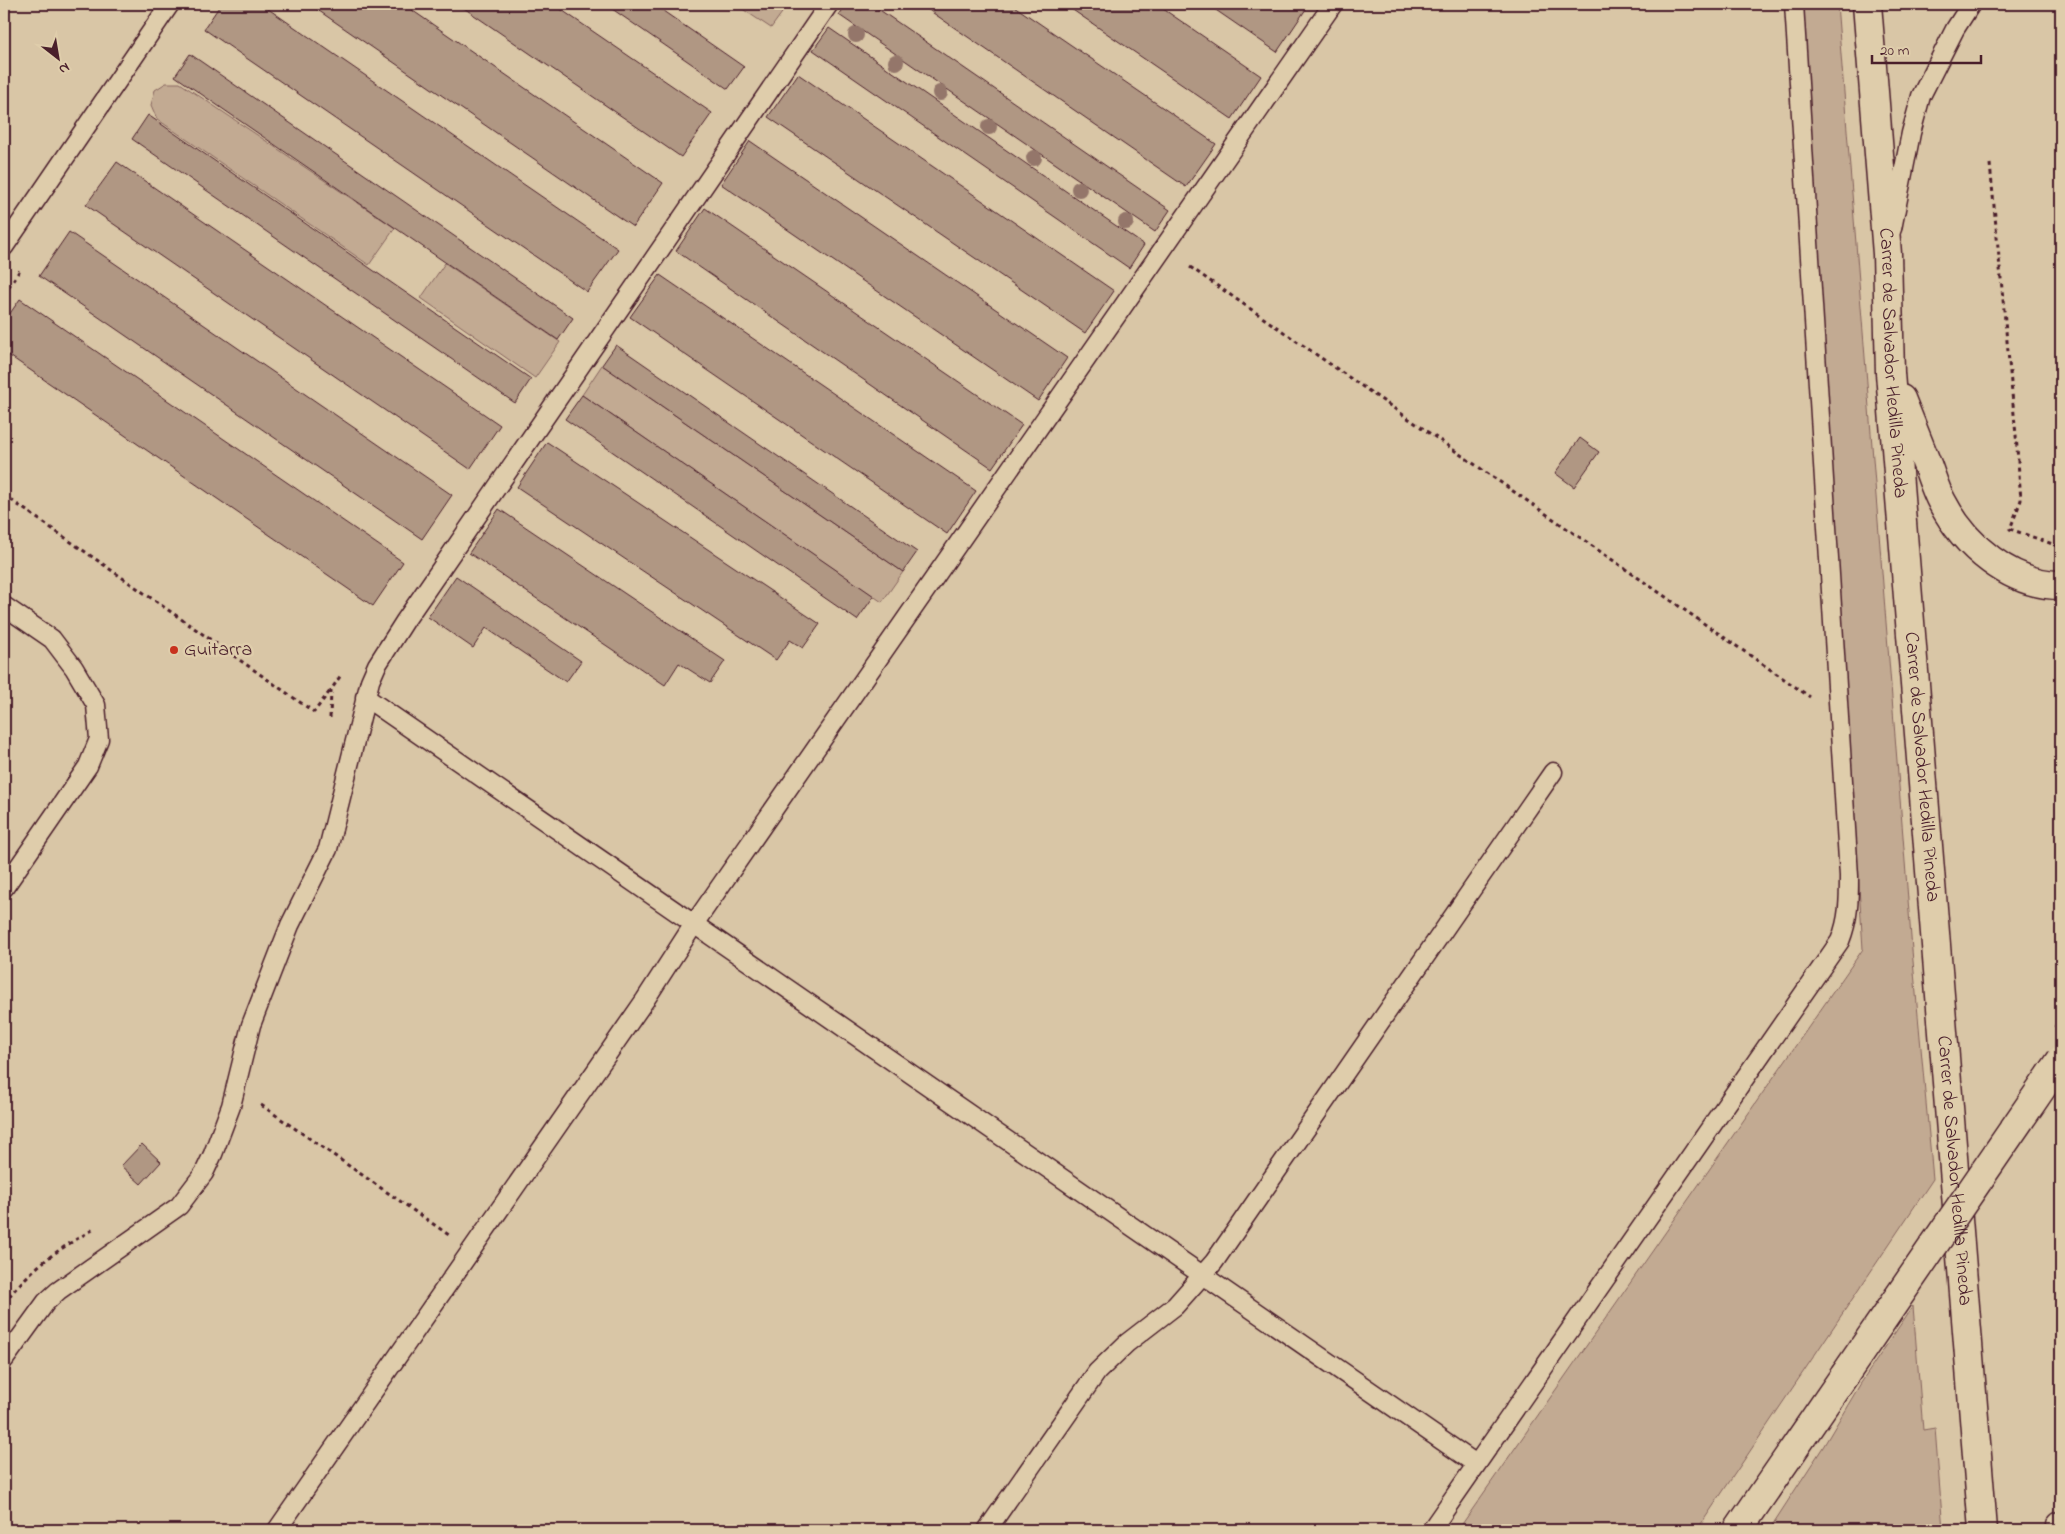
<svg xmlns="http://www.w3.org/2000/svg" width="2065" height="1534" font-family="'Indie Flower',sans-serif">
	<rect width="100%" height="100%" fill="#d9c6a6"/>
	<filter id="ink" filterUnits="userSpaceOnUse"><feTurbulence type="fractalNoise" baseFrequency=".02" numOctaves="2"/><feDisplacementMap in="SourceGraphic" scale="10" xChannelSelector="R" yChannelSelector="G"/><feConvolveMatrix kernelMatrix="1 2 1 2 8 2 1 2 1" color-interpolation-filters="sRGB"/></filter>
	<g filter="url(#ink)">
		<!-- green -->
		<g fill="#c2aa92" stroke="#86645e">
			<polygon points="735,4 775,4 784,10 771,28"/>
			<polygon points="1803,4 1837,4 1912,950 1933,1179 1697,1530 1458,1530 1863,949"/>
			<polygon points="166,83 180,83 395,228 369,265 157,119 151,105 155,90"/>
			<polygon points="445,263 560,342 535,378 421,298"/>
			<polygon points="602,365 903,572 882,602 582,395"/>
			<polygon points="1913,1306 1923,1430 1935,1428 1943,1530 1769,1530 1823,1447 1861,1383"/>
		</g>
		<!-- building -->
		<g fill="#b09783" stroke="#4a1f2b">
			<polygon points="221,4 261,4 618,249 587,292 204,29"/>
			<polygon points="309,4 403,4 663,183 633,227"/>
			<polygon points="458,4 553,4 712,113 681,157"/>
			<polygon points="605,4 653,4 744,67 728,89"/>
			<polygon points="847,4 871,4 1170,210 1155,232 839,15"/>
			<polygon points="920,4 1011,4 1216,144 1186,187"/>
			<polygon points="1064,4 1156,4 1261,76 1232,119"/>
			<polygon points="1207,4 1299,4 1306,9 1277,52"/>
			<polygon points="829,28 1144,245 1129,268 813,50"/>
			<polygon points="190,54 573,318 558,340 175,76"/>
			<polygon points="798,74 1114,291 1085,333 768,117"/>
			<polygon points="148,115 531,379 515,403 132,139"/>
			<polygon points="750,141 1067,358 1038,401 721,184"/>
			<polygon points="117,162 500,425 470,469 86,205"/>
			<polygon points="705,208 1022,425 992,468 676,251"/>
			<polygon points="69,232 452,495 422,539 39,276"/>
			<polygon points="660,275 976,491 947,534 630,317"/>
			<polygon points="20,299 403,562 373,606 4,352 4,322"/>
			<polygon points="616,345 917,552 903,572 602,365"/>
			<polygon points="582,395 874,596 857,620 565,419"/>
			<polygon points="1580,438 1599,452 1574,487 1555,473"/>
			<polygon points="547,442 820,624 803,648 790,640 776,660 517,487"/>
			<polygon points="499,509 725,661 710,683 679,663 665,685 469,553"/>
			<polygon points="456,576 581,661 566,682 486,628 473,648 428,617"/>
			<polygon points="142,1144 161,1162 141,1184 121,1166"/>
		</g>
		<g fill="none" stroke-linecap="round" stroke-linejoin="round">
			<defs>
				<g id="lane">
					<polyline points="1892,229 1911,133 1921,96 1955,29 1971,4"/>
					<polyline points="4,247 170,4"/>
					<polyline points="4,606 52,639 74,668 96,705 99,739 88,766 4,888"/>
					<polyline points="365,697 1476,1464"/>
					<polyline points="4,1360 46,1302 58,1291 179,1206 204,1173 213,1154 231,1106 251,1025 281,948 290,925 328,849 370,681 377,665 405,621 829,4"/>
					<polyline points="277,1530 645,1000 694,924 1333,4"/>
					<polyline points="987,1530 1097,1372 1127,1343 1175,1306 1214,1262 1553,772"/>
					<path d="M1431,1530l409,-589c9,-22 9,-42 9,-65l-55,-872"/>
				</g>
				<g id="primary">
					<path id="s1" d="M1867,4l20,250 3,119 93,1157"/>
					<path d="M1901,399c9,23 18,45 27,68 4,11 8,24 14,35 23,44 68,83 119,83"/>
					<polyline points="1738,1530 1844,1376"/>
					<polyline points="2061,1530 2061,1526"/>
				</g>
			</defs>
			<!-- lane casing -->
			<use href="#lane" stroke="#4a1f2b" stroke-width="21"/>
			<!-- primary casing -->
			<use href="#primary" stroke="#4a1f2b" stroke-width="31"/>
			<!-- path -->
			<g stroke="#4a1f2b" stroke-width="3" stroke-dasharray="4 4" stroke-linecap="butt">
				<polyline points="1990,164 2016,435 2021,500 2010,529 2061,547"/>
				<polyline points="1190,267 1810,697"/>
				<polyline points="4,294 20,270"/>
				<polyline points="4,495 314,712 330,691"/>
				<polyline points="330,718 331,690 341,675"/>
				<polyline points="261,1105 449,1235"/>
				<path d="M4,1303c28,-36 52,-53 92,-75"/>
			</g>
			<!-- lane -->
			<use href="#lane" stroke="#dfcdab" stroke-width="18"/>
			<!-- primary -->
			<use href="#primary" stroke="#dfcdab" stroke-width="28"/>
			<defs>
				<polyline id="primary-bridge" points="1844,1376 2061,1060"/>
			</defs>
			<!-- primary-bridge casing -->
			<use href="#primary-bridge" stroke="#4a1f2b" stroke-width="31" stroke-linecap="butt"/>
			<!-- path-bridge -->
			<polyline stroke="#4a1f2b" stroke-width="3" stroke-dasharray="4 4" stroke-linecap="butt" points="2055,1027 2061,1018"/>
			<!-- primary-bridge -->
			<use href="#primary-bridge" stroke="#dfcdab" stroke-width="28"/>
		</g>
		<!-- trees -->
		<g fill="#94766b">
			<circle cx="856" cy="35" r="8"/>
			<circle cx="896" cy="62" r="8"/>
			<circle cx="940" cy="93" r="8"/>
			<circle cx="989" cy="127" r="8"/>
			<circle cx="1034" cy="158" r="8"/>
			<circle cx="1079" cy="189" r="8"/>
			<circle cx="1126" cy="222" r="8"/>
		</g>
	</g>
	<!-- markers -->
	<circle fill="#c8321e" stroke="#dfcdab" stroke-width="2" cx="174" cy="650" r="5"/>
	<g text-anchor="middle" dominant-baseline="central" stroke-width="5" stroke-linejoin="round" paint-order="stroke">
		<!-- street labels -->
		<g font-size="20" fill="#4a1f2b" stroke="#dfcdab">
			<text stroke="none"><textPath href="#s1" startOffset="360">Carrer de Salvador Hedilla Pineda</textPath></text>
			<text stroke="none"><textPath href="#s1" startOffset="765">Carrer de Salvador Hedilla Pineda</textPath></text>
			<text stroke="none"><textPath href="#s1" startOffset="1170">Carrer de Salvador Hedilla Pineda</textPath></text>
		</g>
		<!-- poi labels -->
		<g font-size="20" fill="#4a1f2b" stroke="#dfcdab" text-anchor="start">
			<text x="184" y="650">Guitarra</text>
		</g>
	</g>
	<!-- margin -->
	<rect width="2065" height="1534" fill="none" stroke="#dfcdab" stroke-width="20"/>
	<rect x="10" y="10" width="2045" height="1514" fill="none" stroke="#4a1f2b" stroke-width="2" filter="url(#ink)"/>
	<!-- north arrow -->
	<g transform="translate(58 58) rotate(149)" stroke="#dfcdab" stroke-width="4" paint-order="stroke">
	<path d="M0-4L9 19L0 12L-9 19Z" fill="#4a1f2b"/>
	<text y="-8" font-size="14" font-weight="bold" text-anchor="middle" fill="#4a1f2b">N</text>
	</g>
	<!-- scale -->
	<path d="M1872 55v8h109v-8" fill="none" stroke="#4a1f2b" stroke-width="2.5"/>
	<text x="1880" y="55" font-size="15" fill="#4a1f2b" stroke="#dfcdab" stroke-width="4" paint-order="stroke">20 m</text>
</svg>
